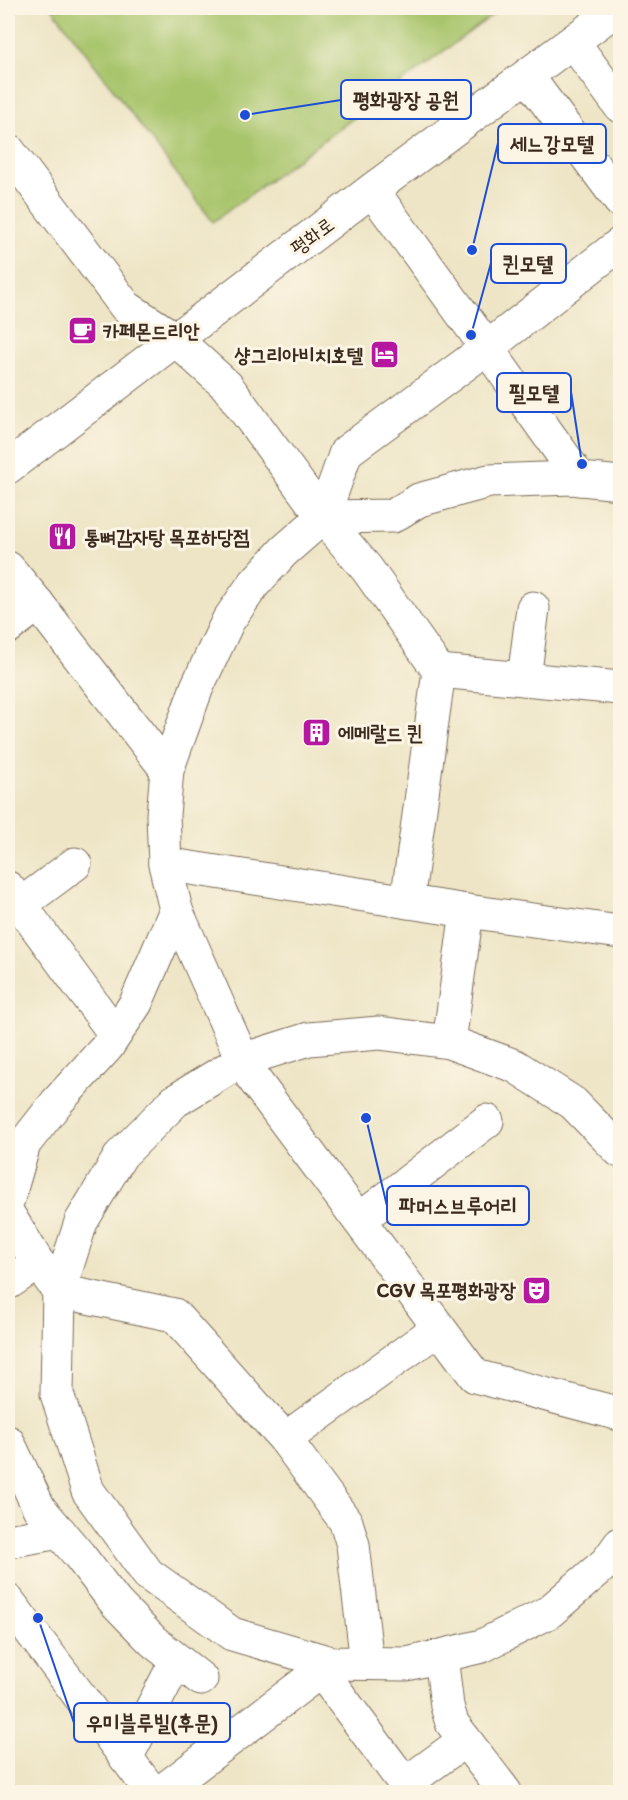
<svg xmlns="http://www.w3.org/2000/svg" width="628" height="1800" font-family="Itim,'Poor Story',sans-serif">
	<rect width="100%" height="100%" fill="#fcf5e5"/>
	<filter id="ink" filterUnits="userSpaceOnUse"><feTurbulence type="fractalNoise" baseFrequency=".0167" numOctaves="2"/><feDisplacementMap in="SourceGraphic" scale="12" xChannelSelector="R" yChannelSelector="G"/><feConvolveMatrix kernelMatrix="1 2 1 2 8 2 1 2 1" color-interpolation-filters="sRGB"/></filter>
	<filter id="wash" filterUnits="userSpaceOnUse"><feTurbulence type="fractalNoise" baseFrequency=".008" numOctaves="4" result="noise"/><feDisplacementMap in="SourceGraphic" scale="24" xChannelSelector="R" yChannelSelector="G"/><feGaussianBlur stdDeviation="1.35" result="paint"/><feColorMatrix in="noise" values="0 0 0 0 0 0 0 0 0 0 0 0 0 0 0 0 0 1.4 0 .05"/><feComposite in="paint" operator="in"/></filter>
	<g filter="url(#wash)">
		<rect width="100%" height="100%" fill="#eee5c6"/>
		<!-- green -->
		<polygon fill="#a8c56c" stroke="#727845" stroke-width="1.5" points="52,8 502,8 213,222"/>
	</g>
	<g filter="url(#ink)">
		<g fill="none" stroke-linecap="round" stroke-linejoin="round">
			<defs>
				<g id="minor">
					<polyline points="573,42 620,106"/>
					<polyline points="527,76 620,201"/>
					<polyline points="8,150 126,307 175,339 227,386 323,517 367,569 439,671 407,902"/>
					<polyline points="372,190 487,348 580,479"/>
					<polyline points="8,467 372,190 618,8"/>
					<polyline points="323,517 393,516 419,500 489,481 572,478 620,483"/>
					<polyline points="8,568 38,604 167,770"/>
					<polyline points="8,627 38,604"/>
					<polyline points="439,671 620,688"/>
					<polyline points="524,679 533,608"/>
					<polyline points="165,864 467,911 620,932"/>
					<polyline points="8,888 115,1034"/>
					<polyline points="20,905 75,864"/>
					<polyline points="176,910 247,1070 475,1376 620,1414"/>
					<polyline points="449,1042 467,911"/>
					<polyline points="620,1151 573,1103 515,1066 449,1042 379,1033 309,1039 242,1060 175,1101 121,1155 81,1222 59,1291 57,1394 88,1491 148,1574 232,1634 331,1663 407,1664 482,1646 549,1612 607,1562 620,1544"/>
					<polyline points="8,1199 24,1144 57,1102 107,1047 136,1003 176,910 165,864 163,815 167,770 197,687 228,621 253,585 284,551 323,517 346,452 487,348 620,244"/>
					<polyline points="8,1214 38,1263 59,1291 174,1315 285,1439 346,1522 353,1545 367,1663"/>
					<polyline points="359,1220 487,1121"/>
					<polyline points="8,1283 38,1263"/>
					<polyline points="285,1439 439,1328"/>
					<polyline points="8,1442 39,1508 79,1555 116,1603 153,1641 201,1679"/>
					<polyline points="8,1541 60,1532"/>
					<polyline points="8,1601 152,1792"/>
					<polyline points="441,1656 447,1706 452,1723 505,1792"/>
					<polyline points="321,1671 405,1784 465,1740"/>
					<polyline points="126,1758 177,1660"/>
					<polyline points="161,1792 331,1663"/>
				</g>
			</defs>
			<!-- minor casing -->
			<use href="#minor" stroke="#7a6b59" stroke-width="35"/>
			<!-- minor -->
			<use href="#minor" stroke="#fff" stroke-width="33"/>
		</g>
	</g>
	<!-- icons -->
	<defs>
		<symbol id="cafe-square" viewBox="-11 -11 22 22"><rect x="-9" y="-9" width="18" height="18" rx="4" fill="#b5179e" stroke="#fcf5e5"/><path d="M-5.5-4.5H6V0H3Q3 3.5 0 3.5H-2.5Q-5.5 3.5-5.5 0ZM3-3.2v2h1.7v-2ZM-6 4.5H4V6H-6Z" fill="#fff"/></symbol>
		<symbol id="hotel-square" viewBox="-11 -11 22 22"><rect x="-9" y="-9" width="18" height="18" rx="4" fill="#b5179e" stroke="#fcf5e5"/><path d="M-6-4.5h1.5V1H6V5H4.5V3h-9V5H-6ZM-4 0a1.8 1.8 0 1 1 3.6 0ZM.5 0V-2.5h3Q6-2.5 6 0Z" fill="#fff"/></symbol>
		<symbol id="restaurant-square" viewBox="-11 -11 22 22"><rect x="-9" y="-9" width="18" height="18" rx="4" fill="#b5179e" stroke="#fcf5e5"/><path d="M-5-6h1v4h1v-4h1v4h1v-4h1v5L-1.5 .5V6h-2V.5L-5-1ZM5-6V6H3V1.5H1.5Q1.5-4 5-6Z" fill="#fff"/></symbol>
		<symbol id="building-square" viewBox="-11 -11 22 22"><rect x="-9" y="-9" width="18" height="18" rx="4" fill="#b5179e" stroke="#fcf5e5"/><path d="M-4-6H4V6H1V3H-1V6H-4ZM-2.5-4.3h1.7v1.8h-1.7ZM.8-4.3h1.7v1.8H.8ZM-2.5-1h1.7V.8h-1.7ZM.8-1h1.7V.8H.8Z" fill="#fff"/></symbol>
		<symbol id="theatre-square" viewBox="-11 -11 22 22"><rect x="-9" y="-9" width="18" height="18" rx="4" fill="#b5179e" stroke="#fcf5e5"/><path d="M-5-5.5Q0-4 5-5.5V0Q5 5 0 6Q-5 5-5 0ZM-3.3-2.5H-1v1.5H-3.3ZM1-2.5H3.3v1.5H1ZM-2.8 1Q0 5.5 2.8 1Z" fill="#fff"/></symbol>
	</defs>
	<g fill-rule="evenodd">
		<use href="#cafe-square" x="66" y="314" width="33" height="33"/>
		<use href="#hotel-square" x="368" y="338" width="33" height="33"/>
		<use href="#restaurant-square" x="46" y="520" width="33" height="33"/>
		<use href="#building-square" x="300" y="716" width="33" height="33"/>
		<use href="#theatre-square" x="520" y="1274" width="33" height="33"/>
	</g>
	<g text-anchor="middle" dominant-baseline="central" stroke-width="6" stroke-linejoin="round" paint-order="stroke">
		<!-- street labels -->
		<g font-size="20" fill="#3b2a1e" stroke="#fcf5e5">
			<text transform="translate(312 236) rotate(-37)">평화로</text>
		</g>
		<!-- poi labels -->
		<g font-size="20" font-weight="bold" fill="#3b2a1e" stroke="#fcf5e5" text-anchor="start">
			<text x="103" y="331">카페몬드리안</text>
			<text x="363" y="355" text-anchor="end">샹그리아비치호텔</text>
			<text x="84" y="537">통뼈감자탕 목포하당점</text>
			<text x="338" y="733">에메랄드 퀸</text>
			<text x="516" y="1290" text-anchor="end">CGV 목포평화광장</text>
		</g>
	</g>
	<!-- callouts -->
	<path fill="none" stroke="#1d4ed8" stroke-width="2" d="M245 115L341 100M472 250L498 143M471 335L491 263M582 464L571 392M366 1118L387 1206M38 1618L74 1723"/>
	<g fill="#1d4ed8" stroke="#fcf5e5" stroke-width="2">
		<circle cx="245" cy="115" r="6"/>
		<circle cx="472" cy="250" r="6"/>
		<circle cx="471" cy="335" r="6"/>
		<circle cx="582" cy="464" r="6"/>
		<circle cx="366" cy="1118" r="6"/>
		<circle cx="38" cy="1618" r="6"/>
	</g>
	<g fill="#fcf5e5" stroke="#1d4ed8" stroke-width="2">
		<rect x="341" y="80" width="130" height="39" rx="6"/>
		<rect x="498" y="124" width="108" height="39" rx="6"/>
		<rect x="491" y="244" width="75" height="39" rx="6"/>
		<rect x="497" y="373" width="74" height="39" rx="6"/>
		<rect x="387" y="1186" width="142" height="39" rx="6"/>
		<rect x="74" y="1703" width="156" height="39" rx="6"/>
	</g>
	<g font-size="21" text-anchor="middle" font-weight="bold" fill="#3b2a1e">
		<text x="406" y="107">평화광장 공원</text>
		<text x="552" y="151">세느강모텔</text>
		<text x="528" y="271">퀸모텔</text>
		<text x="534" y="400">필모텔</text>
		<text x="458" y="1213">파머스브루어리</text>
		<text x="152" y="1730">우미블루빌(후문)</text>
	</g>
	<!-- margin -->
	<rect width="628" height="1800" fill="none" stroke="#fcf5e5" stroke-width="30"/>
</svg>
